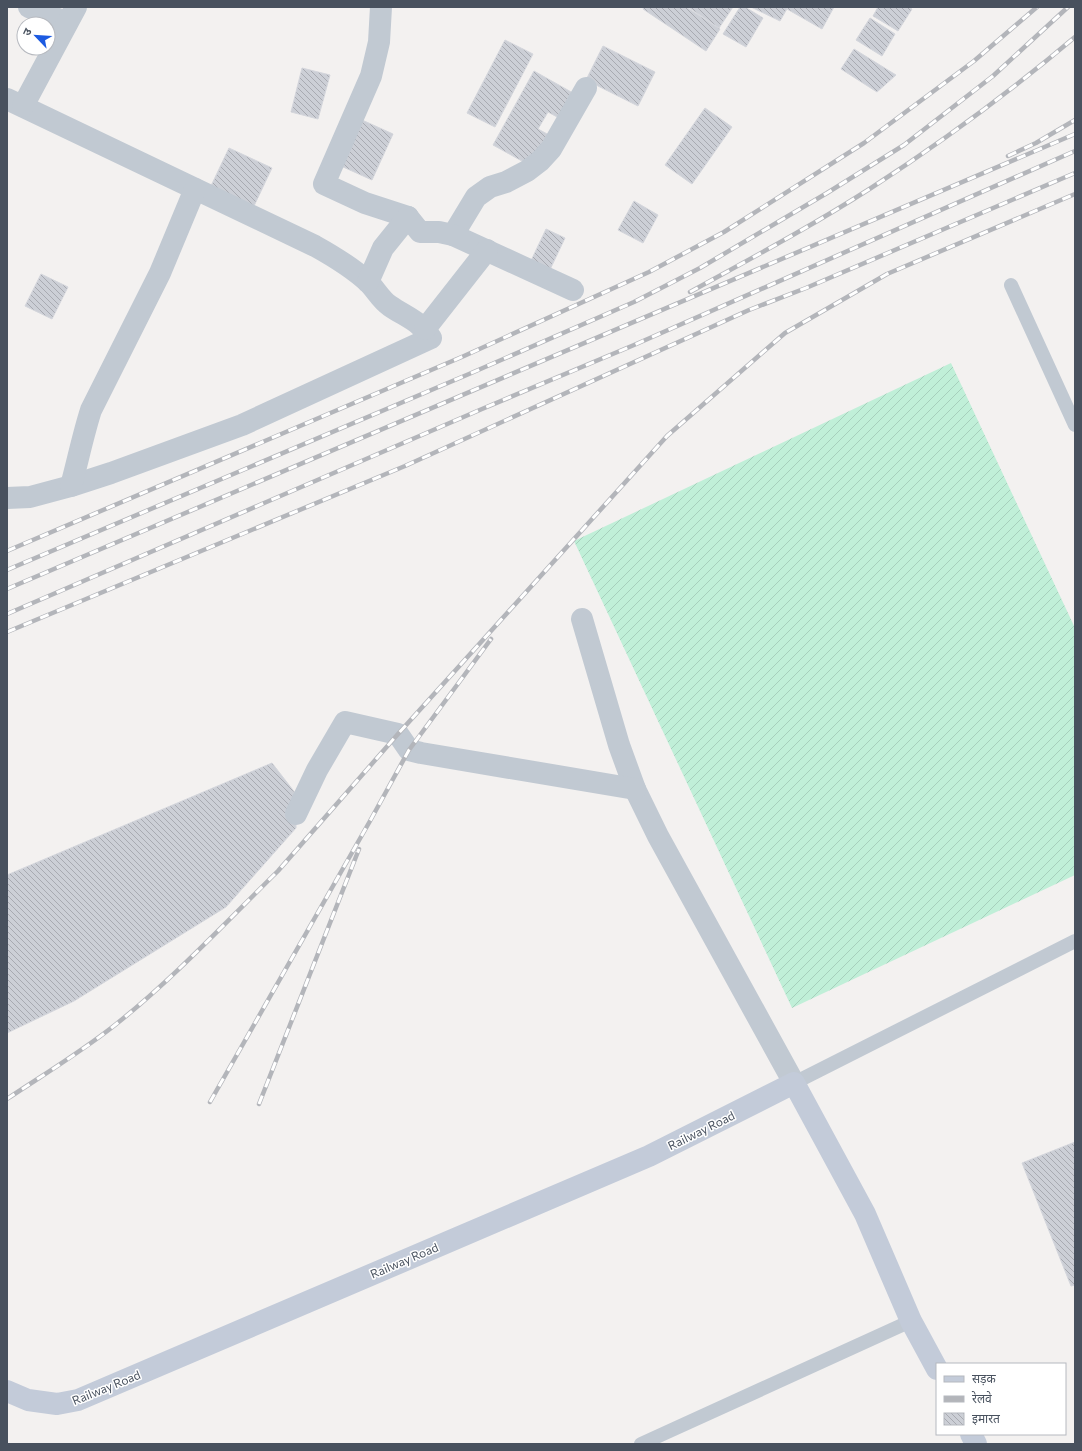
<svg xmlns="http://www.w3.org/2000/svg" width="1082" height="1451" font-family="Commissioner,'Noto Sans Devanagari',sans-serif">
	<defs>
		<pattern id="garden-furrows" width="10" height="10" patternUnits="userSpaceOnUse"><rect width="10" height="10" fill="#c0efd8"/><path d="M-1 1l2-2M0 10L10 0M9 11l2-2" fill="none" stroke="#a6cfbc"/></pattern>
		<pattern id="building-back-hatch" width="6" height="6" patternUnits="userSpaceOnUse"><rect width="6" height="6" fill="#cccfd6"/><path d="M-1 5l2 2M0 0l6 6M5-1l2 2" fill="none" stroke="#a8aab1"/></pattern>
	</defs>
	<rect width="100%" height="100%" fill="#f3f1f0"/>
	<!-- garden -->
	<polygon fill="url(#garden-furrows)" points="951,363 1075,628 1075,875 792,1008 574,541"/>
	<!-- building -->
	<g fill="url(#building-back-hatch)" stroke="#d4d6dc">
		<polygon points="644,7 686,7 720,29 706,51 643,9"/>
		<polygon points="688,7 733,7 719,28"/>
		<polygon points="740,7 745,7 763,18 746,47 723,34"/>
		<polygon points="751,7 788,7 780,21"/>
		<polygon points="788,7 834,7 822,29 787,9"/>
		<polygon points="878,7 908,7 912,9 898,31 873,16"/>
		<polygon points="870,18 895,34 882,56 856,40"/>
		<polygon points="505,40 533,54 495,127 467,113"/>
		<polygon points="603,46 655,72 638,106 586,80"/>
		<polygon points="854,49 896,75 877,92 841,69"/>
		<polygon points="302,68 330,75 318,119 291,112"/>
		<polygon points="534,71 573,93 559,118 548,112 538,129 549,135 531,166 493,145"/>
		<polygon points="705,108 732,127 692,184 665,165"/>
		<polygon points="362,120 393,134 372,180 341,166"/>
		<polygon points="229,148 272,168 253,208 210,188"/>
		<polygon points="634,201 658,215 643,243 618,230"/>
		<polygon points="546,229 565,238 547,276 528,267"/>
		<polygon points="41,274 68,287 52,319 25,306"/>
		<polygon points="272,763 296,794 296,828 226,907 74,1001 7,1033 7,875"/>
		<polygon points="1075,1142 1075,1285 1071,1286 1022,1163"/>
	</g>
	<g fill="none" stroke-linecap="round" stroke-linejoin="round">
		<!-- lane -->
		<g stroke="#c1c9d2" stroke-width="14">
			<polyline points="1011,285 1075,425"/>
			<polyline points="794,1083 1075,941"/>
			<polyline points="641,1444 911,1321"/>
		</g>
		<!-- street -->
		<g stroke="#c1c9d2" stroke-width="22">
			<polyline points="29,7 67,23"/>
			<polyline points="381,7 379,42 371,76 324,184 365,203 408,217"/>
			<path d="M7,99l308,147c18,10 38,22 54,37 7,7 12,17 21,23 16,11 30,15 41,32l-189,87 -131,48 -40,13 -41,11 -23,1"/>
			<polyline points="23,106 76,7"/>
			<polyline points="453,235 476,197 490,187 506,182 527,171 540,161 551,149 586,88"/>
			<polyline points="368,282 383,248 408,217 420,232 439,232 453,235 573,290"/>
			<polyline points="425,329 487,250"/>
			<path d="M71,486c7,-26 12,-51 20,-76l69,-137 35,-84"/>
			<polyline points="582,619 619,745 635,789 658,836 794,1083"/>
			<polyline points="296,814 317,770 345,722 398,734 409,750 421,753 635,789"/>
		</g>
		<!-- secondary -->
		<g stroke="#c3cbd9" stroke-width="22">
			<polyline points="7,1391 28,1400 57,1404 78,1400 649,1156 794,1083 865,1214 911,1321 937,1369"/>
			<polyline points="971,1434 976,1444"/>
		</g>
		<defs>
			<g id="rail">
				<polyline points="1008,156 1036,143 1075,120"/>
				<path d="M690,292c60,-33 122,-66 181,-104 71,-46 139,-96 204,-151"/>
				<polyline points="7,551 464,356 649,272 724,232 864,143 974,61 1037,7"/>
				<polyline points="7,570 469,374 634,302 700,268 827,193 904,145 993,76 1068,7"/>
				<polyline points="7,589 1075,134"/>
				<polyline points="7,614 482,409 634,345 1075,151"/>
				<polyline points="7,632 405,466 749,310 806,288 1075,173"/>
				<path d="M7,1099c36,-24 74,-47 108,-74 58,-46 110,-102 163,-154l120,-137 269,-298 118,-103 102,-59 188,-80"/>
				<polyline points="210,1102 370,821 409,750 491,639"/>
				<polyline points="259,1104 359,849"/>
			</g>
		</defs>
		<!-- rail casing -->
		<use href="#rail" stroke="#b3b5ba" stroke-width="4.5"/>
		<!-- rail -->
		<use href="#rail" stroke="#fff" stroke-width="3" stroke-dasharray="9" stroke-linecap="butt"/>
	</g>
	<g text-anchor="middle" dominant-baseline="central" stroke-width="3" stroke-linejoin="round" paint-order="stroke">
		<!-- street labels -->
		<g font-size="12" fill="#48515e" stroke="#fff">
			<text transform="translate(701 1130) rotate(-26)">Railway Road</text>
			<text transform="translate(404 1260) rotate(-23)">Railway Road</text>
			<text transform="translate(106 1387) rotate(-22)">Railway Road</text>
		</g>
	</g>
	<!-- border -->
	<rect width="1082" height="1451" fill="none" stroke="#48515e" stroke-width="16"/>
	<!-- legend -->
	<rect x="936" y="1363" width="130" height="72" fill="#ffffff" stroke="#b6b9bf"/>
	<rect x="944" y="1376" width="20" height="6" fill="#c3cbd9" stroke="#b6b9bf"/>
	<text x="972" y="1383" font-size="12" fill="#48515e">सड़क</text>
	<rect x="944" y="1396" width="20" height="6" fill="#b3b5ba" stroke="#b6b9bf"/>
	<text x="972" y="1403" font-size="12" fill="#48515e">रेलवे</text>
	<rect x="944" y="1413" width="20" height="12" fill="url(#building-back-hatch)" stroke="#b6b9bf"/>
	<text x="972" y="1423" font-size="12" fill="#48515e">इमारत</text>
	<!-- north arrow -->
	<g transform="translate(36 36) rotate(295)"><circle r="19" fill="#ffffff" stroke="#b6b9bf"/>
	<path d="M0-3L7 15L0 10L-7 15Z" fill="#1c5ae1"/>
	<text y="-6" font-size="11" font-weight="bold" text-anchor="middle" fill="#48515e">उ</text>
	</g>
</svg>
